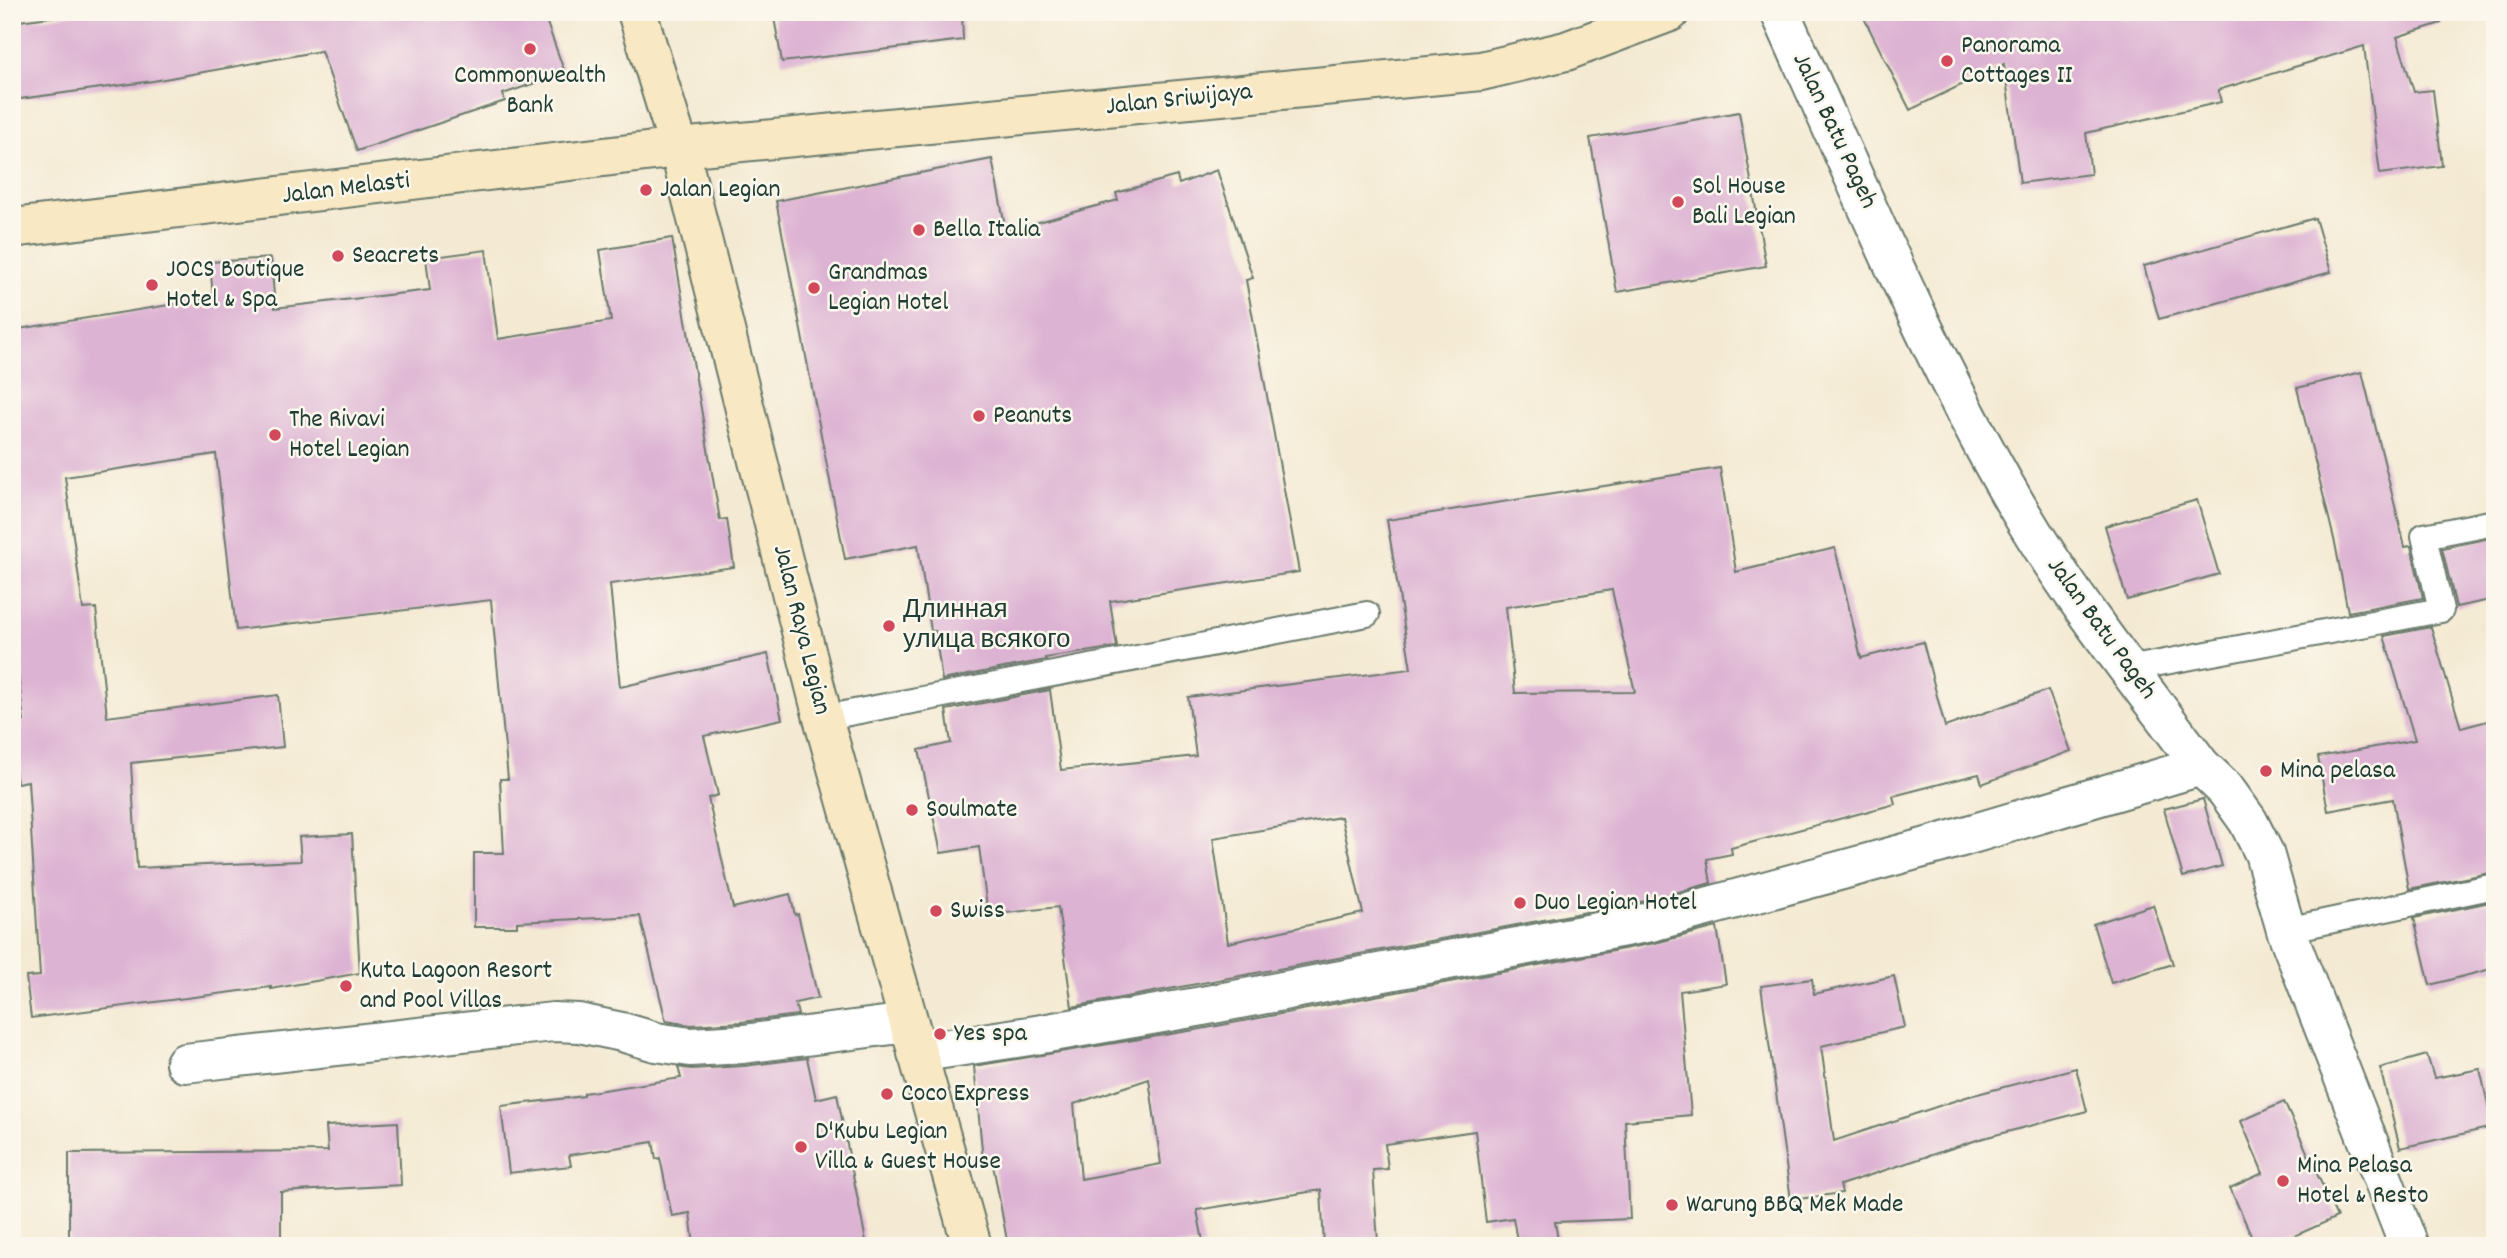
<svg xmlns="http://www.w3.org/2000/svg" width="2507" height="1258" font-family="Dekko,sans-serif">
	<rect width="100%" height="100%" fill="#fbf7ec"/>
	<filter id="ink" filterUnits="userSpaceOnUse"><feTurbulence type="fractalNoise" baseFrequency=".0143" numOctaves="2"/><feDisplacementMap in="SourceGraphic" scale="14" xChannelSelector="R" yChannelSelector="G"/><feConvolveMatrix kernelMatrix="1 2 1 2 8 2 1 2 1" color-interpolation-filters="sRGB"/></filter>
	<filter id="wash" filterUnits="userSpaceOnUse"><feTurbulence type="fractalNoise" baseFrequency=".00686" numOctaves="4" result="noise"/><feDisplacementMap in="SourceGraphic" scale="28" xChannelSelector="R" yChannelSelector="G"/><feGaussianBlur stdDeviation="1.57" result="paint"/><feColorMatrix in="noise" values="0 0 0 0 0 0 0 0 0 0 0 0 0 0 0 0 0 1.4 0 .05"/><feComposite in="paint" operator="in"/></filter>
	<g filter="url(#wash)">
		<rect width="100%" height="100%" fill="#f4ead3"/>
		<g id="blocks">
			<!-- building -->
			<g fill="#ddb3d3" fill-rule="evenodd">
				<polygon points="88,12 543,12 565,73 503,94 505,101 357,151 321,51 153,81 12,100 12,22"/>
				<polygon points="773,12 962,12 963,40 782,62"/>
				<polygon points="1861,12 2439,12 2441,23 2397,37 2414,92 2433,90 2442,166 2380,174 2364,46 2218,90 2221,102 2086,133 2091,174 2020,183 2004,64 1910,110"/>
				<polygon points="1739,112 1766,266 1617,292 1590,138"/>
				<polygon points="992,159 1006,231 1118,200 1116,193 1177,176 1179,184 1217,170 1253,278 1246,280 1299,572 1110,601 1117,647 1045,658 1046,660 942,680 935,631 931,631 918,545 845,559 776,201"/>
				<polygon points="2315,218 2331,272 2159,319 2144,266"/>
				<polygon points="672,238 720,520 727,519 734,567 610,584 620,687 768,654 782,719 704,736 718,795 708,798 733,908 790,894 795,915 798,914 818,998 795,1003 798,1015 741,1022 691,1025 666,1021 640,916 517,922 517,927 474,927 474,853 504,853 500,779 508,779 491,600 236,630 216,454 65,477 83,609 96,608 107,717 278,695 283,747 131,763 137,868 301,861 299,837 352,834 360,973 271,989 271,987 31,1018 26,977 40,976 28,781 17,783 12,750 12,722 24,721 12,629 12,330 213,298 210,262 271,258 275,308 430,290 426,258 486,250 498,339 611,321 600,250"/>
				<polygon points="2362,372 2405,547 2411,546 2423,598 2348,612 2335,543 2297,388"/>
				<path d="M1720,468l16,104 99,-24 26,110 62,-16 22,85 103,-37 23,61 -89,33 -3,-10 -86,22 2,8 -164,44 1,6 -25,5 4,24 -65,18 -574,106 -14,-100 -70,8 -9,-68 -38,6 -22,-103 32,-7 -5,-33 104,-20 11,80 135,-14 -8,-59 223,-28 -24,-149zM1612,590l23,102 -120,1 -9,-86zM1341,817l22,96 -135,30 -15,-105z"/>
				<polygon points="2197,500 2219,574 2127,600 2105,526"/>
				<polygon points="2495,537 2495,599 2456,607 2442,548"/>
				<polygon points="2431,627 2461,728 2495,719 2495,872 2409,889 2393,799 2328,811 2318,757 2415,740 2384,636"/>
				<polygon points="2203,799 2222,866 2183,877 2164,809"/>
				<polygon points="2495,901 2495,968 2430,985 2414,918"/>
				<polygon points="2153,905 2173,964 2111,983 2093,924"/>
				<path d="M1717,927l9,57 -46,7 11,124 -66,6 5,98 -75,3 4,24h-41l-5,-28 -27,4 -11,-91 -90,13 3,25 -15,1 5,73 -54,3 -3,-56 -124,20 7,36h-196l-16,-87 -9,1 -9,-94 227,-37 454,-86zM1149,1079l12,85 -80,15 -7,-75z"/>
				<polygon points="1894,976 1905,1027 1821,1046 1834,1141 1966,1097 2076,1068 2087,1111 1980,1139 1840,1185 1842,1193 1791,1200 1761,986 1812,979 1814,994"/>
				<polygon points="2427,1055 2434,1078 2480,1069 2493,1127 2400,1148 2380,1068"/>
				<polygon points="807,1058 816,1099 837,1094 867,1246 694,1246 690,1213 672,1216 660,1158 656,1159 653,1142 569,1155 571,1166 509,1173 501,1106 584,1096 584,1093 681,1078 678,1067 691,1069 744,1066"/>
				<polygon points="2284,1102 2337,1217 2272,1246 2256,1246 2230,1188 2263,1173 2241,1121"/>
				<polygon points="398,1122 401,1185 281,1192 281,1246 69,1246 69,1153 328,1151 326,1126"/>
			</g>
		</g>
	</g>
	<g filter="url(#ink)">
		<use href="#blocks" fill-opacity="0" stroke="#6a7a6c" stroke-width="2"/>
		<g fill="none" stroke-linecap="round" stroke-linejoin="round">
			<defs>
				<g id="lane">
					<polyline points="2128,669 2441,610 2424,536 2495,522"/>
					<polyline points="823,718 1367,614"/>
					<polyline points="2286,930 2495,886"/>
				</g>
				<g id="street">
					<path d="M1780,12c75,165 144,334 235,491 54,93 122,177 186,263l24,23 23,32 16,32 22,77 123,316"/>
					<polyline points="917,1053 1036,1035 1197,1007 1651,922 1938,844 2201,766"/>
					<polyline points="185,1063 553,1022 579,1023 622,1032 656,1042 690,1047 743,1044 908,1023"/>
				</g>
				<g id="secondary">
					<polyline points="637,12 679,148 823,718 972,1246"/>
					<polyline points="12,228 679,148 1481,71 1566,51 1670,12"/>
				</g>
			</defs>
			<!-- lane casing -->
			<use href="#lane" stroke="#6a7a6c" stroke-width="28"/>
			<!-- street casing -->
			<use href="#street" stroke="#6a7a6c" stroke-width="42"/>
			<!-- secondary casing -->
			<use href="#secondary" stroke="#6a7a6c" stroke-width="42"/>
			<!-- path -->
			<polyline stroke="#6a7a6c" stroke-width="4.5" stroke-dasharray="5 5" stroke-linecap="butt" points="1685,1246 1687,1239"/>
			<!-- lane -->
			<use href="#lane" stroke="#fff" stroke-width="24"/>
			<!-- street -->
			<use href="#street" stroke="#fff" stroke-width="38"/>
			<!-- secondary -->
			<use href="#secondary" stroke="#f8e8c3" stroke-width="38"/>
		</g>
	</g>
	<!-- markers -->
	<g fill="#d1495b" stroke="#fbf7ec" stroke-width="2.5">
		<circle cx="530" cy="49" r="7"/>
		<circle cx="1947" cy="61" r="7"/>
		<circle cx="646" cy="190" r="7"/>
		<circle cx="1678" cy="202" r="7"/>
		<circle cx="919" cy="230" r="7"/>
		<circle cx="338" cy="256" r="7"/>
		<circle cx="152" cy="285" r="7"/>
		<circle cx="814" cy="288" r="7"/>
		<circle cx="979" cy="416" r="7"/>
		<circle cx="275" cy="435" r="7"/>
		<circle cx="889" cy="626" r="7"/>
		<circle cx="2266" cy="771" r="7"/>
		<circle cx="912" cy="810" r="7"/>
		<circle cx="1520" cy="903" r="7"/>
		<circle cx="936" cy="911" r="7"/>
		<circle cx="346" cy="986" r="7"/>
		<circle cx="940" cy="1034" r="7"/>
		<circle cx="887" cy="1094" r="7"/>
		<circle cx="801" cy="1147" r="7"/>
		<circle cx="2283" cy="1181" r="7"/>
		<circle cx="1672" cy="1205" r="7"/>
	</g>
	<g text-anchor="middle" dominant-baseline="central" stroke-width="5" stroke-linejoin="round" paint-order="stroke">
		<!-- poi labels -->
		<g font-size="26" fill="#1f3d34" stroke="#fbf7ec" text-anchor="start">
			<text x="1961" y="46">Panorama<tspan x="1961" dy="30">Cottages II</tspan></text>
			<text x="530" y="76" text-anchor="middle">Commonwealth<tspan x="530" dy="30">Bank</tspan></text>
			<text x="1692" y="187">Sol House<tspan x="1692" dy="30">Bali Legian</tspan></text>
			<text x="660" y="190">Jalan Legian</text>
			<text x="933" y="230">Bella Italia</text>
			<text x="352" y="256">Seacrets</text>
			<text x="166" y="270">JOCS Boutique<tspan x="166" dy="30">Hotel &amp; Spa</tspan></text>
			<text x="828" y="273">Grandmas<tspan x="828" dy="30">Legian Hotel</tspan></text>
			<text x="993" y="416">Peanuts</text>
			<text x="289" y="420">The Rivavi<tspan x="289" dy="30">Hotel Legian</tspan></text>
			<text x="903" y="611">Длинная<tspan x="903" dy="30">улица всякого</tspan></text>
			<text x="2280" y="771">Mina pelasa</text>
			<text x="926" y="810">Soulmate</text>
			<text x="1534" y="903">Duo Legian Hotel</text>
			<text x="950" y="911">Swiss</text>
			<text x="360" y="971">Kuta Lagoon Resort<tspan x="360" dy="30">and Pool Villas</tspan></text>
			<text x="954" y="1034">Yes spa</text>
			<text x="901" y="1094">Coco Express</text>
			<text x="815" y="1132">D'Kubu Legian<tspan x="815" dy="30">Villa &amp; Guest House</tspan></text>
			<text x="2297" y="1166">Mina Pelasa<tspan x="2297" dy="30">Hotel &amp; Resto</tspan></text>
			<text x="1686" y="1205">Warung BBQ Mek Made</text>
		</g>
		<!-- street labels -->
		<g font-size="26" fill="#1f3d34" stroke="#fbf7ec">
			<text transform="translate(1179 100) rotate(-6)">Jalan Sriwijaya</text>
			<text transform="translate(1834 131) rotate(65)">Jalan Batu Pageh</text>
			<text transform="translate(346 189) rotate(-7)">Jalan Melasti</text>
			<text transform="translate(2101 629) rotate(54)">Jalan Batu Pageh</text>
			<text transform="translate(801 630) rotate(76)">Jalan Raya Legian</text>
		</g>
	</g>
	<!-- margin -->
	<rect width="2507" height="1258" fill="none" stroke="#fbf7ec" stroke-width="42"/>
</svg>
